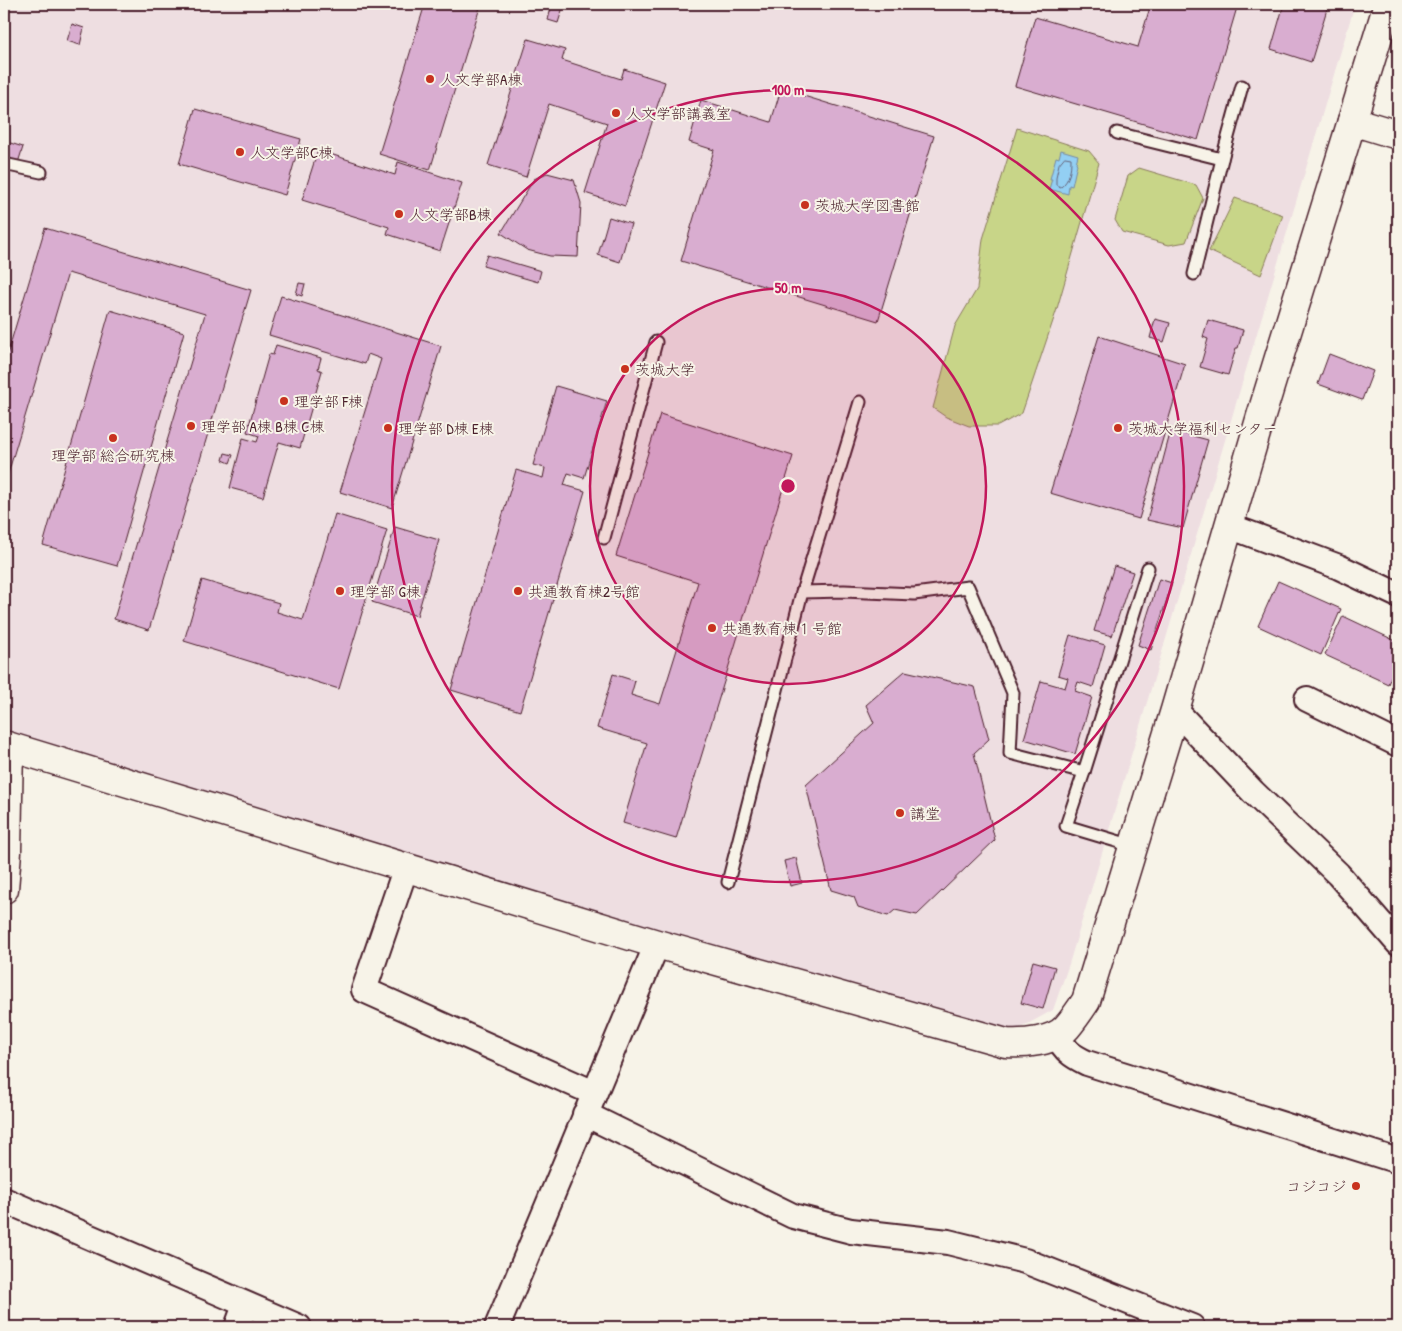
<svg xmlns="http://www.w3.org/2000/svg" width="1402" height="1331" font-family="'Patrick Hand','Klee One',sans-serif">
	<rect width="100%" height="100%" fill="#f7f3e8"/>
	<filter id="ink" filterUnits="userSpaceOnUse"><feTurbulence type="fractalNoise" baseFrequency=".02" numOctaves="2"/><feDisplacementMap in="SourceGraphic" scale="10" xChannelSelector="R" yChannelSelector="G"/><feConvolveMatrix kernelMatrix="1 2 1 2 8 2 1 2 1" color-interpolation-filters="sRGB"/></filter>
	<g filter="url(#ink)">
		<!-- built -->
		<polygon fill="#eedee1" points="4,4 1355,4 1069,964 1053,1010 1006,1036 4,734"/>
		<!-- green -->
		<g fill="#c8d588" stroke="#897a5a">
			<polygon points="1017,128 1089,151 1099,163 1056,312 1022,413 998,426 969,426 946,417 933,408 955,326 977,289 983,239"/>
			<polygon points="1139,168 1196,185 1203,198 1186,242 1169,245 1122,232 1115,220 1128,176"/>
			<polygon points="1235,198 1283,215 1261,275 1209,251"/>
		</g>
		<!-- water -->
		<polygon fill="#93cff3" stroke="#7689a3" points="1061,150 1078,155 1076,163 1077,164 1072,186 1069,185 1068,194 1049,189 1052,179 1050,179 1056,157 1059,158"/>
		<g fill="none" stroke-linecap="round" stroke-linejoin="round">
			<!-- shore -->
			<path stroke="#67657b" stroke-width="1" d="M1065,157l6,1c0,11 -1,22 -10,29l-5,-2v-8l3,-13z"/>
		</g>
		<!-- building -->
		<g fill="#d9add0" stroke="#4a1f2b">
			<polygon points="425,4 481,4 430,170 379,154"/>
			<polygon points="552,4 564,4 558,23 548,20"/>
			<polygon points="1151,4 1238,4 1198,140 1015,86 1035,17 1138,47"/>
			<polygon points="1284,4 1314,4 1314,5 1327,9 1311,62 1271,49"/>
			<polygon points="72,24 84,28 80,45 67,41"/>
			<polygon points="528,39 565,50 562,60 621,79 624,69 665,82 625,206 585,193 607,123 549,104 526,177 488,165"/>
			<polygon points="781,89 934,136 878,321 681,261 714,150 689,142 701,100 771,122"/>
			<polygon points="195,109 301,139 285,195 179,164"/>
			<polygon points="4,141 23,147 17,166 4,162"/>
			<polygon points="318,150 395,175 398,162 462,183 440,251 387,234 389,227 302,200"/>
			<polygon points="547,173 574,180 581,203 578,257 550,256 527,250 501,233 534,179"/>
			<polygon points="609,217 631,224 620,262 598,255"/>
			<polygon points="45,228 251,290 149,630 114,619 205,314 68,273 4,487 4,365"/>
			<polygon points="487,255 541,271 538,282 483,266"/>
			<polygon points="299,283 305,284 302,296 296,294"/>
			<polygon points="281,296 441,346 392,508 340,492 381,359 368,354 365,364 269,335"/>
			<polygon points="110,310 184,332 117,566 43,545"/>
			<polygon points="1155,319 1170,323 1164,342 1150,338"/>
			<polygon points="1208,320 1243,330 1238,348 1236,348 1228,375 1200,367 1208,339 1203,337"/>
			<polygon points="1099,336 1185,364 1139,519 1050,493"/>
			<polygon points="276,345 321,358 318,369 322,371 300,448 279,442 263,497 230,488 243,438 257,442 259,436 247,432 269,354 273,355"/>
			<polygon points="1329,354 1373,371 1362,400 1318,384"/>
			<polygon points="556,386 607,401 584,478 568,473 564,485 585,491 520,711 451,690 516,470 543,478 545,468 533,465"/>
			<polygon points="660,414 793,456 676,839 623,823 647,743 597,728 613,674 635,681 631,695 660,704 698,582 616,556"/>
			<polygon points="1171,430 1208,440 1183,528 1147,520"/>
			<polygon points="225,453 233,455 230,463 223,460"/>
			<polygon points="335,514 387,530 339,689 184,641 202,580 279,603 277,612 303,620"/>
			<polygon points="395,527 439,540 417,616 372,602"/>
			<polygon points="1114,566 1133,572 1112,636 1094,631"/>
			<polygon points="1159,579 1172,583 1151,650 1138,645"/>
			<polygon points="1278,581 1341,609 1321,655 1258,626"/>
			<polygon points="1343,616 1398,642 1398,661 1388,684 1325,655"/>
			<polygon points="1070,635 1105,645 1093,687 1078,682 1075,691 1092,697 1075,754 1024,739 1041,681 1065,688 1068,678 1058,675"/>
			<polygon points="905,671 975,687 989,739 974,753 995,840 917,915 895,910 888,916 858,907 854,897 831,890 806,785 874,723 866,705"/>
			<polygon points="796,858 802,883 790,886 784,861"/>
			<polygon points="1033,961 1055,967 1043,1009 1021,1003"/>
		</g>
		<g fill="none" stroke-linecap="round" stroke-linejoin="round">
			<defs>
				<g id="lane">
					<polyline points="1117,133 1222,159"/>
					<polyline points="4,164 41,172"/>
					<polyline points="1194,274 1222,159 1242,86"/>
					<polyline points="604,538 656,342"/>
					<polyline points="802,592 844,591 914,594 968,587 1013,693 1010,753 1084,772 1148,568"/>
					<polyline points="1084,772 1066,826 1133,846"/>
					<polyline points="728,882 802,592 860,402"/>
				</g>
				<g id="street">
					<polyline points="1229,526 1339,567 1398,595"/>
					<polyline points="1307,699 1398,744"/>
					<polyline points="1175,710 1253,792 1338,874 1398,943"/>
					<polyline points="406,867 364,990 594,1093"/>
					<path d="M1056,1035c10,16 14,20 31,28l311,98"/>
					<polyline points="585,1114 793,1216 851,1231 948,1242 1025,1261 1192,1327"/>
					<polyline points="4,1200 299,1327"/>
					<polyline points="237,1327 245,1305"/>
					<polyline points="497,1327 657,944"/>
				</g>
				<g id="secondary">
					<polyline points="1352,121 1398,135"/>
					<path d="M4,745l653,199 349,99c18,1 48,-1 61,-16 7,-8 13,-17 19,-26l89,-291 86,-294 127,-412"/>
					<polyline points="4,889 7,852 9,747"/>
				</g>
			</defs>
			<!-- lane casing -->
			<use href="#lane" stroke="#4a1f2b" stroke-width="15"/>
			<!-- street casing -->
			<use href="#street" stroke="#4a1f2b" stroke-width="28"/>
			<!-- secondary casing -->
			<use href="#secondary" stroke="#4a1f2b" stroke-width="31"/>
			<!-- lane -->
			<use href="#lane" stroke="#f7f3e8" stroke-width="11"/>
			<!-- street -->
			<use href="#street" stroke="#f7f3e8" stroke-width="24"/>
			<!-- secondary -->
			<use href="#secondary" stroke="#f7f3e8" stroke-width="28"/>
		</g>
	</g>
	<!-- distance rings -->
	<circle cx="788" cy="486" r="198" fill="#c2185b" fill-opacity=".12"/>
	<g fill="none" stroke="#c2185b" stroke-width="2.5">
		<circle cx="788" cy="486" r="198"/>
		<circle cx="788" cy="486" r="396"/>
	</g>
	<!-- markers -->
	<g fill="#c8321e" stroke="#f7f3e8" stroke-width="2">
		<circle cx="430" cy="79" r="5"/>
		<circle cx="616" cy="113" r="5"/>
		<circle cx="240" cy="152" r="5"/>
		<circle cx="805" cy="205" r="5"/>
		<circle cx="399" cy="214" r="5"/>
		<circle cx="625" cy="369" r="5"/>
		<circle cx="284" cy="401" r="5"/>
		<circle cx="191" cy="426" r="5"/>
		<circle cx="388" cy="428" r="5"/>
		<circle cx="1118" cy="428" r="5"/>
		<circle cx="113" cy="438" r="5"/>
		<circle cx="340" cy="591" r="5"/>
		<circle cx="518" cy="591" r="5"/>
		<circle cx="712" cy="628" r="5"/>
		<circle cx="900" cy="813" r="5"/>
		<circle cx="1356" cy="1186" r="5"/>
	</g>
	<g text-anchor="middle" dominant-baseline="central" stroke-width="4" stroke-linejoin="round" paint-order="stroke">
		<!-- poi labels -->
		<g font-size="15" fill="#4a1f2b" stroke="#f7f3e8" text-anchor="start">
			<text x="440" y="79">人文学部A棟</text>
			<text x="626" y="113">人文学部講義室</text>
			<text x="250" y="152">人文学部C棟</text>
			<text x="815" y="205">茨城大学図書館</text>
			<text x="409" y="214">人文学部B棟</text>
			<text x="635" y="369">茨城大学</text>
			<text x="294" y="401">理学部 F棟</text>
			<text x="201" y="426">理学部 A棟 B棟 C棟</text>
			<text x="398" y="428">理学部 D棟 E棟</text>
			<text x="1128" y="428">茨城大学福利センター</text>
			<text x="113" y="455" text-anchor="middle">理学部 総合研究棟</text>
			<text x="350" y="591">理学部 G棟</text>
			<text x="528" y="591">共通教育棟2号館</text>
			<text x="722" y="628">共通教育棟１号館</text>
			<text x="910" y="813">講堂</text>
			<text x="1346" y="1186" text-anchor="end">コジコジ</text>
		</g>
	</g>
	<circle cx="788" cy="486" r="8" fill="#c2185b" stroke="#f7f3e8" stroke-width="2.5"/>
	<g font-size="15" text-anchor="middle" font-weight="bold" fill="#c2185b" stroke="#f7f3e8" stroke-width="4" stroke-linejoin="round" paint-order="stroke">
		<text x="788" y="95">100 m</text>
		<text x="788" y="293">50 m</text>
	</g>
	<!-- margin -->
	<rect width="1402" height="1331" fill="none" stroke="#f7f3e8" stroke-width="20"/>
	<rect x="10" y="10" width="1382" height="1311" fill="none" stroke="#4a1f2b" stroke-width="2" filter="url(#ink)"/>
</svg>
